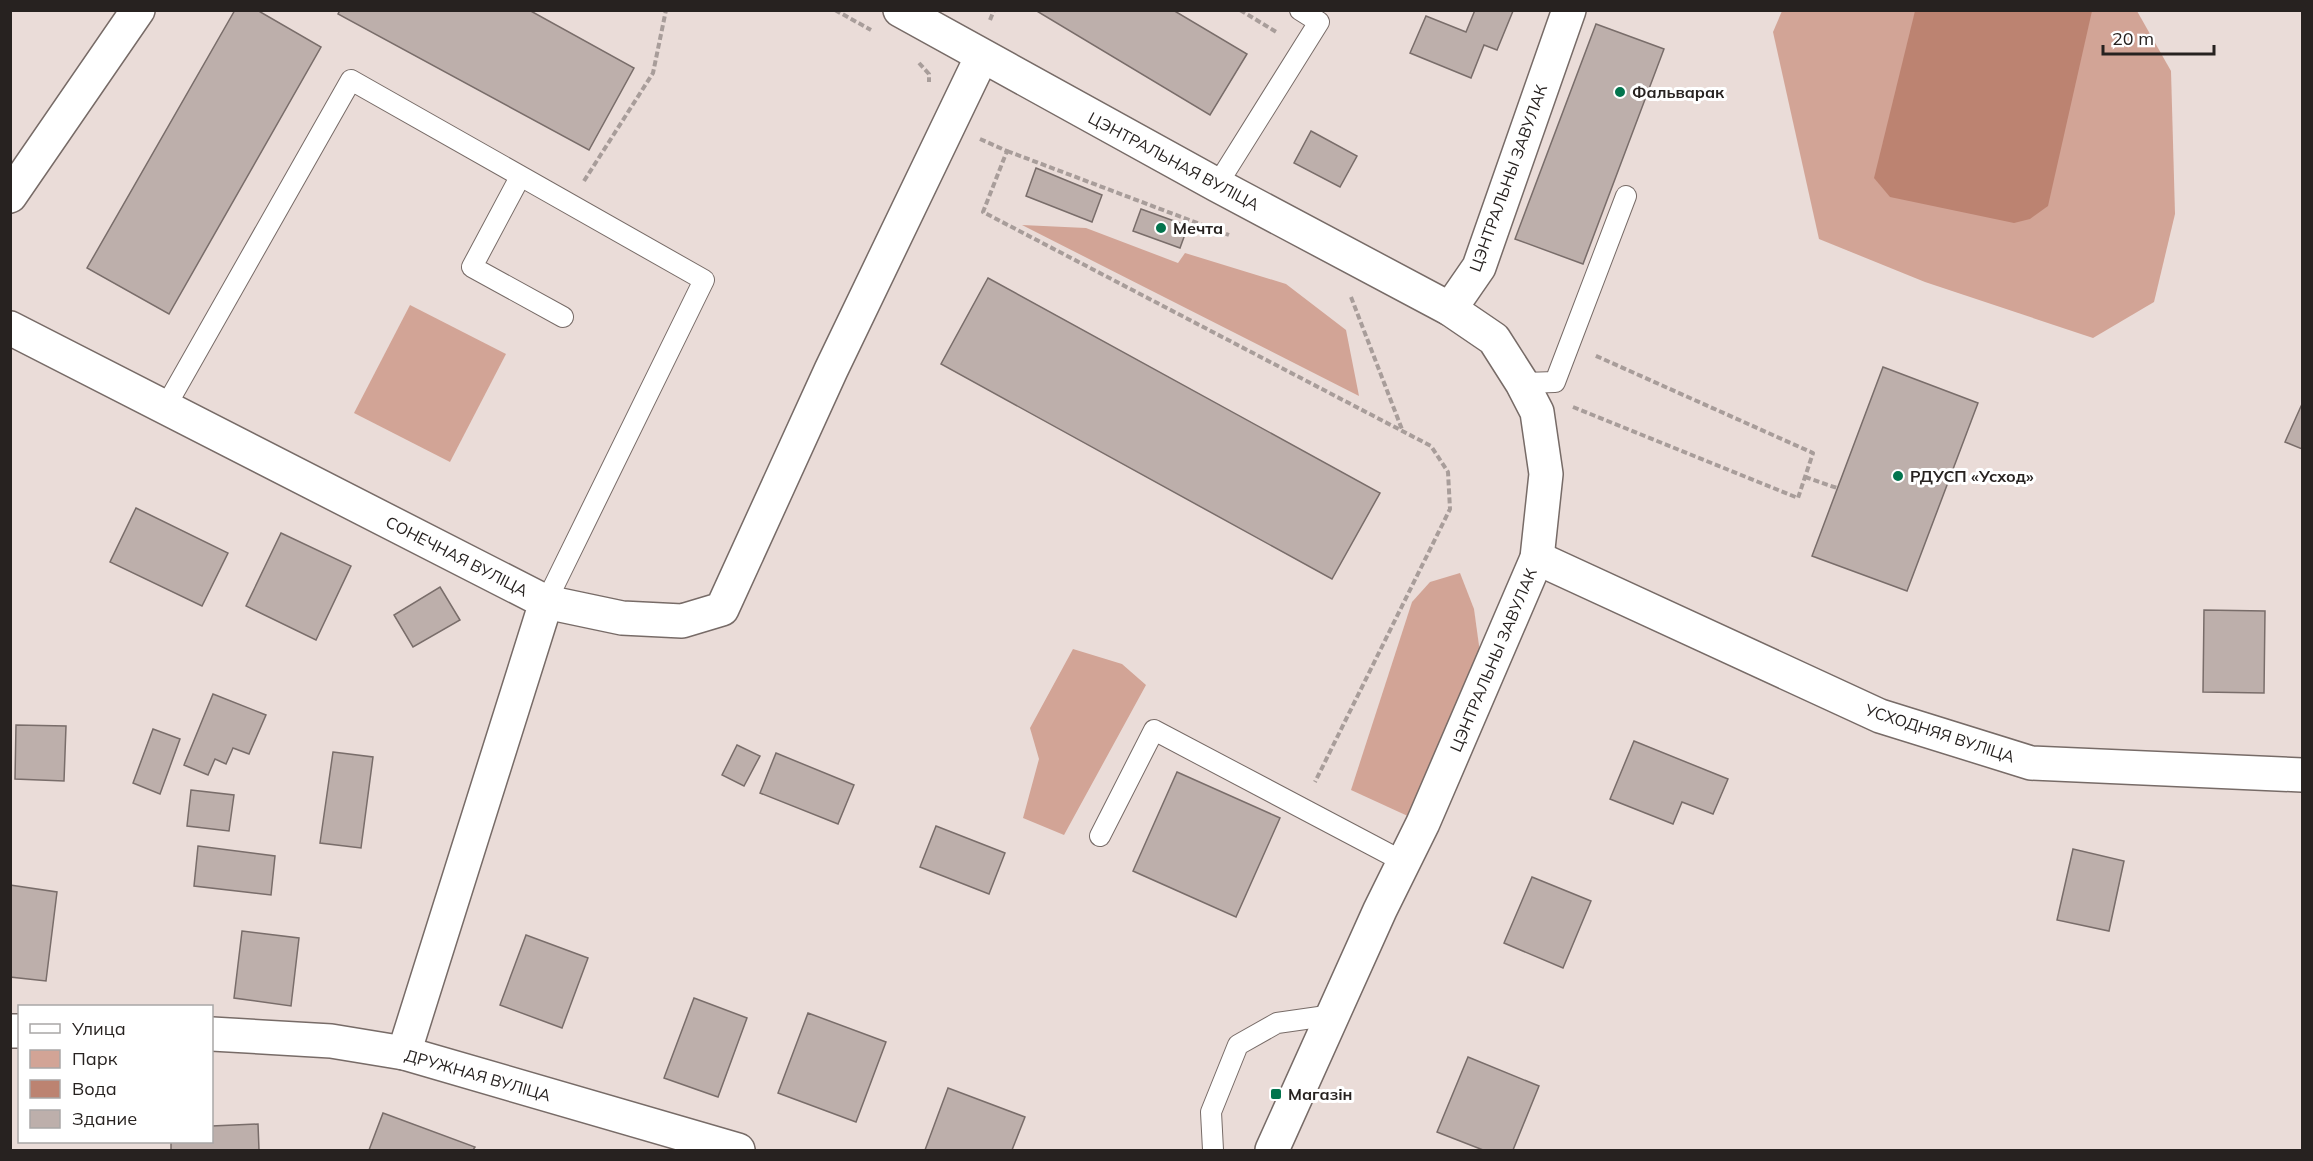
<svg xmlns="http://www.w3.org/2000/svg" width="2313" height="1161" font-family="Mulish,sans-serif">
	<rect width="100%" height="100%" fill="#eadcd8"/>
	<!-- green -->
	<g fill="#d2a496">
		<polygon points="1782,11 2137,11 2171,71 2175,214 2154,302 2093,338 1925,282 1819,239 1773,32"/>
		<polygon points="1022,225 1086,228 1178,263 1185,253 1286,284 1346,330 1359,396"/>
		<polygon points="410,305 506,354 450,462 354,413"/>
		<polygon points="1460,573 1474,609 1484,682 1423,823 1351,790 1412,602 1430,582"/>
		<polygon points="1073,649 1122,664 1146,685 1064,835 1023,818 1039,759 1030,728"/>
	</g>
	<!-- water -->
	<polygon fill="#bc8371" points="1915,11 2092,11 2048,206 2030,219 2014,223 1890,197 1874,178"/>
	<!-- building -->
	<g fill="#bdafab" stroke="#796d6a" stroke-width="1.5">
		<polygon points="235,10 257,10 321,47 169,314 87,268"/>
		<polygon points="340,10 529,10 634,68 589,150 338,14"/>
		<polygon points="1035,10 1173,10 1247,54 1210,115"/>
		<polygon points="1475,10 1513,11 1497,50 1484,45 1471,78 1410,53 1426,16 1466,32"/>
		<polygon points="1596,24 1664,49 1583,264 1515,239"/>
		<polygon points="1311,131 1357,156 1340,187 1294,163"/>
		<polygon points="1036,168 1102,195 1092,222 1026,196"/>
		<polygon points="1141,209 1188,226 1180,248 1133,231"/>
		<polygon points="988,278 1380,493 1332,579 941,364"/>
		<polygon points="1883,367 1978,403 1907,591 1812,556"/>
		<polygon points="2302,404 2302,449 2285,442"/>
		<polygon points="136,508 228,553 202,606 110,562"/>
		<polygon points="281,533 351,566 316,640 246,606"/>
		<polygon points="440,587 460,620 413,647 394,615"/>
		<polygon points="2204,610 2265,611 2264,693 2203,692"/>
		<polygon points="213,694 266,715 249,754 233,748 226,764 215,759 208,775 184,765"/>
		<polygon points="16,725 66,726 64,781 15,779"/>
		<polygon points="153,729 180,739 160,794 133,783"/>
		<polygon points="1634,741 1728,779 1713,814 1682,802 1673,824 1610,799"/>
		<polygon points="737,745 760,756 744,786 722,775"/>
		<polygon points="333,752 373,757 361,848 320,843"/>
		<polygon points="776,753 854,785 838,824 760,793"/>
		<polygon points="1177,772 1280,818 1236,917 1133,871"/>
		<polygon points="191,790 234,795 229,831 187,826"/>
		<polygon points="936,826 1005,853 989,894 920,867"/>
		<polygon points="198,846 275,856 271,895 194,886"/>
		<polygon points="2073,849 2124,861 2109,931 2057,920"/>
		<polygon points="1532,877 1591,901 1563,968 1504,943"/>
		<polygon points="10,885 57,892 46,981 10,977"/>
		<polygon points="242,931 299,938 291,1006 234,998"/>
		<polygon points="526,935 588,958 562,1028 500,1005"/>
		<polygon points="694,998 747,1018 718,1097 664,1078"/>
		<polygon points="808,1013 886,1042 856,1122 778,1093"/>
		<polygon points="1468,1057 1539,1086 1513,1150 1483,1150 1437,1132"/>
		<polygon points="948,1088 1025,1117 1012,1150 925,1150"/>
		<polygon points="383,1113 475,1147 473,1150 369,1150"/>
		<polygon points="258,1124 259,1150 171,1150 171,1142 212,1142 212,1126"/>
	</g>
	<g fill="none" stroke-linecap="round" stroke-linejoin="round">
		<defs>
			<g id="lane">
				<polyline points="520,177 472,267 563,317"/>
				<polyline points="1217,185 1319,22 1300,10"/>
				<polyline points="1522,383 1555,382 1626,196"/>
				<polyline points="166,406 351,80 704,280 546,602"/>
				<polyline points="1100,836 1154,730 1404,862"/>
				<polyline points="1213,1150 1211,1112 1238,1045 1277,1023 1333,1015"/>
			</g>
			<g id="street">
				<polyline points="10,196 138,10"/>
				<polyline points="10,328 546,602 404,1053"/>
				<polyline points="1537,558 1880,716 2031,763 2302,775"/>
				<polyline points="546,602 622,618 682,621 722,609 831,370 982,56"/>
				<polyline points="10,1031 20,1031"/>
				<polyline points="212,1034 331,1041 404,1053 738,1150"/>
			</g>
			<g id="secondary">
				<polyline points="900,10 1217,185 1450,309 1494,339 1522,383 1537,412 1546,474 1537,558 1423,823 1380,910 1272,1150"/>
				<polyline points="1450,309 1479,267 1569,10"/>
			</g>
		</defs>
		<!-- lane casing -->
		<use href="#lane" stroke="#776b67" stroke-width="22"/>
		<!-- street casing -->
		<use href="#street" stroke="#776b67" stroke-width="36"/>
		<!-- secondary casing -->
		<use href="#secondary" stroke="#776b67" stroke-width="36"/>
		<!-- path -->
		<g stroke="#a89d9a" stroke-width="4" stroke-dasharray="6 3" stroke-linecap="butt">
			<polyline points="835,10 871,30"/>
			<polyline points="1240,10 1278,33"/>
			<polyline points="990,20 994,10"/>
			<polyline points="919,63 929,74 929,82"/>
			<polyline points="980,139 1007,151 983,212 1431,446 1448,472 1450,509 1315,782"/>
			<polyline points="1007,151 1229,235"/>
			<polyline points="584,181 653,73 666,10"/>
			<polyline points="1351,297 1403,432"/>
			<polyline points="1573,407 1798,498 1813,453 1594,355"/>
			<polyline points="1805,477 1837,488"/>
		</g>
		<!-- lane -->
		<use href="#lane" stroke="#fff" stroke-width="20"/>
		<!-- street -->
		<use href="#street" stroke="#fff" stroke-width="33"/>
		<!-- secondary -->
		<use href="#secondary" stroke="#fff" stroke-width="33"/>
	</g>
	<!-- markers -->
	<g fill="#02744d" stroke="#fff" stroke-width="2">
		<circle cx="1620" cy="92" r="6"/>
		<circle cx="1161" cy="228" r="6"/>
		<circle cx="1898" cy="476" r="6"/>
		<rect x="1270" y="1088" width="12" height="12" rx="3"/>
	</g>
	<g text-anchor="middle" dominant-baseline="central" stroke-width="6" stroke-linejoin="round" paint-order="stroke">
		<!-- poi labels -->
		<g font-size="16" font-weight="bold" fill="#272220" stroke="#fff" text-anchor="start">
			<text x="1632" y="92">Фальварак</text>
			<text x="1173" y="228">Мечта</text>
			<text x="1910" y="476">РДУСП «Усход»</text>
			<text x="1288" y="1094">Магазін</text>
		</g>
		<!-- street labels -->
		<g font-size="16" fill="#272220" stroke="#fff">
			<text transform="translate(1174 161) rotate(28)">ЦЭНТРАЛЬНАЯ ВУЛІЦА</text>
			<text transform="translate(1508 178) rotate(-70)">ЦЭНТРАЛЬНЫ ЗАВУЛАК</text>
			<text transform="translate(457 556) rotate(27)">СОНЕЧНАЯ ВУЛІЦА</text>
			<text transform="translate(1493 660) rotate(-67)">ЦЭНТРАЛЬНЫ ЗАВУЛАК</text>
			<text transform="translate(1940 733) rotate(18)">УСХОДНЯЯ ВУЛІЦА</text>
			<text transform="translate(478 1075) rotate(16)">ДРУЖНАЯ ВУЛІЦА</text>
		</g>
	</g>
	<!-- border -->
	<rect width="2313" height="1161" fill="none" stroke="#272220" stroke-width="24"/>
	<!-- legend -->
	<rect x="18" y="1005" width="195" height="138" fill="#ffffff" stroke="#a9a7a6" stroke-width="1.5"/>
	<rect x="30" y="1024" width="30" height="9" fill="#ffffff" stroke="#a9a7a6" stroke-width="1.5"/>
	<text x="72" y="1035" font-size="18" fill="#272220">Улица</text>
	<rect x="30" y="1050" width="30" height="18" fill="#d2a496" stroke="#a9a7a6" stroke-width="1.5"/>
	<text x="72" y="1065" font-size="18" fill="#272220">Парк</text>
	<rect x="30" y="1080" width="30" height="18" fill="#bc8371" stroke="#a9a7a6" stroke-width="1.5"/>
	<text x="72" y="1095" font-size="18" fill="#272220">Вода</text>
	<rect x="30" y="1110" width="30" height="18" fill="#bdafab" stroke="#a9a7a6" stroke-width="1.5"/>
	<text x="72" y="1125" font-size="18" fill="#272220">Здание</text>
	<!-- scale -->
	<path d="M2103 45v9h111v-9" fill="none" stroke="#272220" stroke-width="3"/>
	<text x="2112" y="45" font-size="18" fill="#272220" stroke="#ffffff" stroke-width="4.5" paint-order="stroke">20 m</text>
</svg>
